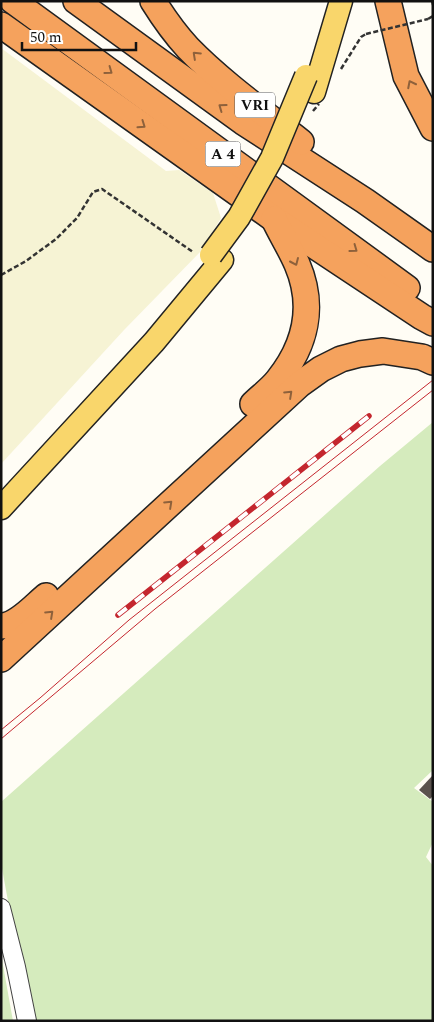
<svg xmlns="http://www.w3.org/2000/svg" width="434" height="1022" font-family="Spectral,serif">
	<rect width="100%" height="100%" fill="#fffdf5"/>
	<!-- farmland -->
	<polygon fill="#f6f3d4" points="1,48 166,171 179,170 213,193 221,218 201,251 124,330 1,464"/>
	<!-- green -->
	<g fill="#d5ebbd">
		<polygon points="433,422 433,770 414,788 433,802 433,842 426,857 433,866 433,1021 30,1021 1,863 1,802 380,466"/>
		<polygon points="1,954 13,1021 1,1021"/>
	</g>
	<!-- building -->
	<polygon fill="#5a524d" points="433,775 433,796 430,799 419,790"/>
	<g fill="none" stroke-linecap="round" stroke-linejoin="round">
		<defs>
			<polyline id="minor" points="1,908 16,967 27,1021"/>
			<g id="major">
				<polyline points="314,92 341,1"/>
				<polyline points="1,508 154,342 222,260"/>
			</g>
			<g id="highway">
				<polyline points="13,1 407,288"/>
				<polyline points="76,1 243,122 365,201 433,249"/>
				<path d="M153,1c10,16 22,33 35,47 33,34 75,64 113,94"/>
				<polyline points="388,1 406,76 433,128"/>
				<polyline points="1,25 274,219 422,317 433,323"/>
				<path d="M253,404c8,-8 18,-15 25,-24 28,-35 37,-74 19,-116 -7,-16 -16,-30 -23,-45"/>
				<path d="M1,626c16,0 33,-20 45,-30"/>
				<polyline points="1,659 300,384 321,369 341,359 360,354 383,351 422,357 433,362"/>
			</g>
		</defs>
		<!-- minor casing -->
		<use href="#minor" stroke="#444" stroke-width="20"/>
		<!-- major casing -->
		<use href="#major" stroke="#222" stroke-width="25"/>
		<!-- highway casing -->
		<use href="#highway" stroke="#222" stroke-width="28"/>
		<!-- path -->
		<g stroke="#333" stroke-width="2.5" stroke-dasharray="5 2.5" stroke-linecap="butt">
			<polyline points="432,1 433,5"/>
			<polyline points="428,19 433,16"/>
			<polyline points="341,69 361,37 366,34"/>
			<polyline points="1,275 26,261 56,239 77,218 93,192 102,189 193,252"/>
		</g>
		<!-- minor -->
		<use href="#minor" stroke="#fff" stroke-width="18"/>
		<!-- major -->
		<use href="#major" stroke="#f9d66b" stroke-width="22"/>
		<!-- highway -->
		<use href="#highway" stroke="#f5a25d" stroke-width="25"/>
		<!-- tram -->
		<g stroke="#c4262e" stroke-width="1">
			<polyline points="1,730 40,698 129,620 433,380"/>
			<polyline points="1,739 155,609 433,390"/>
		</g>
		<defs>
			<polyline id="rail" points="118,615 369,416"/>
		</defs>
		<!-- rail casing -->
		<use href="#rail" stroke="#c4262e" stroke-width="5.5"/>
		<!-- rail -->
		<use href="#rail" stroke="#fff" stroke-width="4" stroke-dasharray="11" stroke-linecap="butt"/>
		<defs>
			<polyline id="major-bridge" points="211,255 239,217 272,158 306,76"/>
		</defs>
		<!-- major-bridge casing -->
		<use href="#major-bridge" stroke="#222" stroke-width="25" stroke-linecap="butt"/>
		<!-- path-bridge -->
		<g stroke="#333" stroke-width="2.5" stroke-dasharray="5 2.5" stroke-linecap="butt">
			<polyline points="366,34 428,19"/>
			<polyline points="313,111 319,104"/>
		</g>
		<!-- major-bridge -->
		<use href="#major-bridge" stroke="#f9d66b" stroke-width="22"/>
	</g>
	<!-- one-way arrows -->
	<defs><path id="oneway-chevron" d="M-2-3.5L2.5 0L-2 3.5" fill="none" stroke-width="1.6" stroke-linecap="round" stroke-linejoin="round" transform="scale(1.25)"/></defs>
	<g stroke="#8e613b">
		<use href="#oneway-chevron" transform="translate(196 55) rotate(-137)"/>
		<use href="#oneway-chevron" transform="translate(109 71) rotate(36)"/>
		<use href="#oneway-chevron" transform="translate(411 84) rotate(-117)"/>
		<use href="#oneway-chevron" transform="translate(222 107) rotate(-144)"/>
		<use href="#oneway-chevron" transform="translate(142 125) rotate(35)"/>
		<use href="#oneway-chevron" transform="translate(354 249) rotate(36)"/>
		<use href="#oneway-chevron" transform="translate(295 262) rotate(66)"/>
		<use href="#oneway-chevron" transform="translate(289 394) rotate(-43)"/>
		<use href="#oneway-chevron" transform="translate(169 504) rotate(-43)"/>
		<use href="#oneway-chevron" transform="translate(50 614) rotate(-43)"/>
	</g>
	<g text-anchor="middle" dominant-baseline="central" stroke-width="5" stroke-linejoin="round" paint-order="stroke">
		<!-- shield labels -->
		<g fill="#fff" stroke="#585858" stroke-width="1">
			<rect x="235" y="92.5" width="40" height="25" rx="4"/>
			<rect x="205.5" y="141.5" width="35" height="25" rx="4"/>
		</g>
		<g font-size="15" font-weight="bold" fill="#111">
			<text x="255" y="105">VRI</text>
			<text x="223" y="154">A 4</text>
		</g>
	</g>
	<!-- border -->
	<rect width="434" height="1022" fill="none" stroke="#111111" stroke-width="5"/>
	<!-- scale -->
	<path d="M22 42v8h114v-8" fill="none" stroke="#111111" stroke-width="2.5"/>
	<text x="30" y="42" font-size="15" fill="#111111" stroke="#ffffff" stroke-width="4" paint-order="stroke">50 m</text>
</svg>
